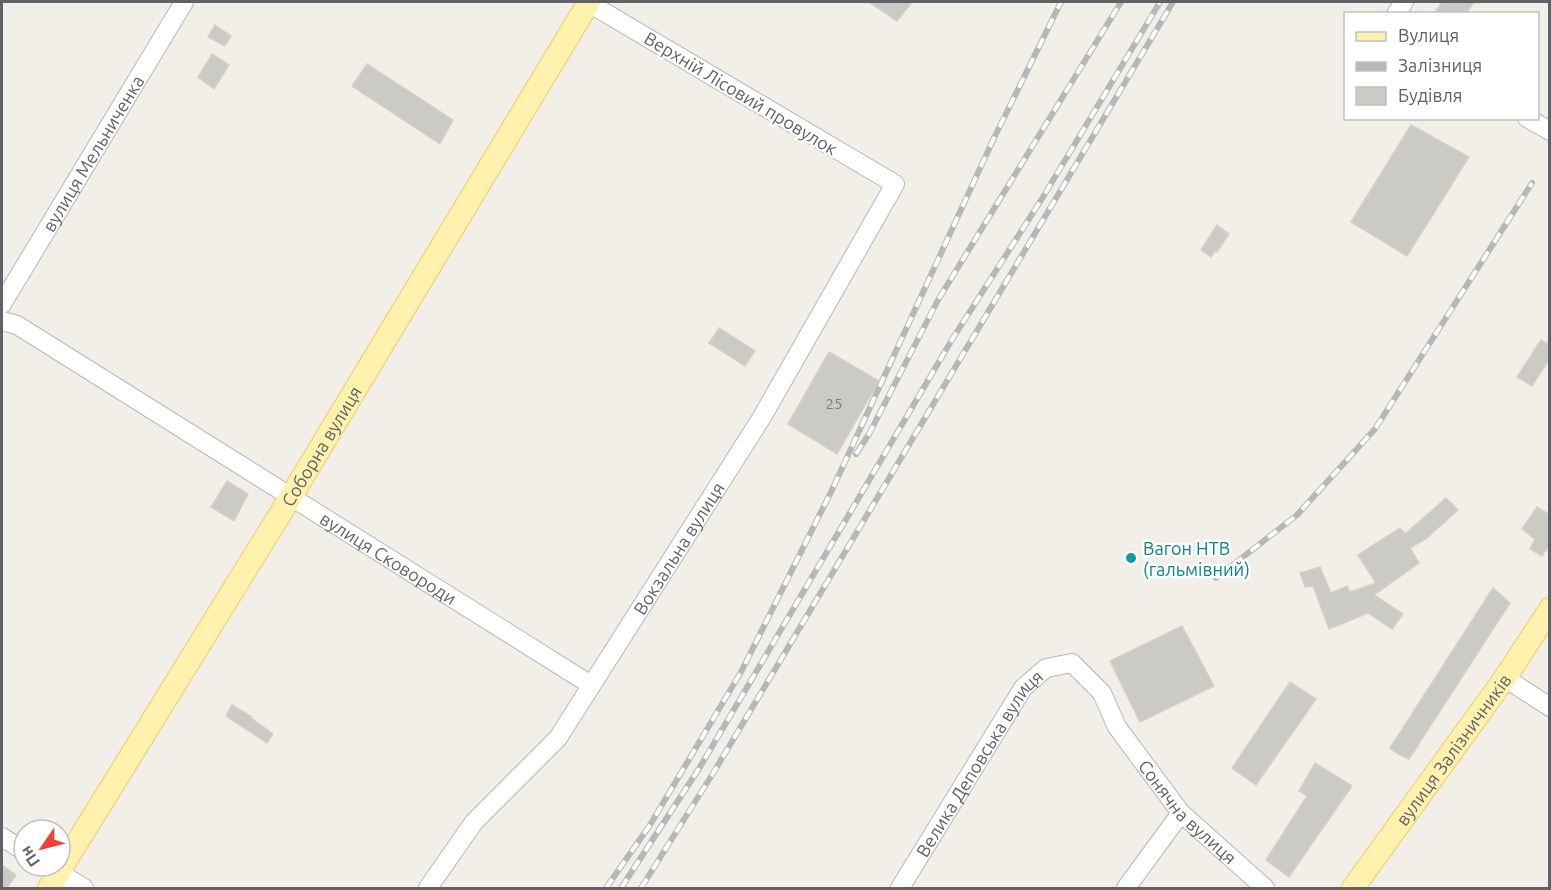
<svg xmlns="http://www.w3.org/2000/svg" width="1551" height="890" font-family="Ubuntu,sans-serif">
	<rect width="100%" height="100%" fill="#f1efe8"/>
	<!-- building -->
	<g fill="#cccac5" stroke="#d6d1c6" stroke-width="1.5">
		<polygon points="869,2 912,2 897,21"/>
		<polygon points="1442,2 1474,2 1466,14 1434,14"/>
		<polygon points="215,25 231,36 225,46 208,37"/>
		<polygon points="212,54 229,65 214,89 198,77"/>
		<polygon points="367,64 453,120 440,144 352,86"/>
		<polygon points="1411,125 1469,157 1407,256 1351,222"/>
		<polygon points="1217,225 1229,234 1217,252 1215,251 1211,257 1201,250"/>
		<polygon points="719,328 755,351 745,366 709,343"/>
		<polygon points="1541,340 1550,345 1550,358 1532,386 1517,377"/>
		<polygon points="829,352 879,381 837,454 788,424"/>
		<polygon points="227,481 248,494 234,521 211,507"/>
		<polygon points="1446,498 1458,510 1427,538 1410,548 1419,563 1374,595 1403,614 1392,629 1368,613 1329,629 1313,586 1305,587 1300,573 1320,567 1331,593 1347,586 1350,592 1376,583 1358,555 1400,528 1405,534"/>
		<polygon points="1537,507 1550,515 1550,545 1542,556 1530,549 1535,539 1522,529"/>
		<polygon points="1493,588 1510,603 1409,759 1400,755 1390,748"/>
		<polygon points="1182,626 1214,686 1140,722 1110,661"/>
		<polygon points="1290,682 1316,699 1256,785 1232,768"/>
		<polygon points="232,705 252,717 251,718 273,734 267,743 226,716"/>
		<polygon points="1315,763 1352,786 1289,877 1266,860 1307,796 1299,791"/>
		<polygon points="2,865 16,875 7,888 2,888"/>
	</g>
	<g fill="none" stroke-linecap="round" stroke-linejoin="round">
		<defs>
			<g id="minor">
				<polyline points="1396,14 1404,2"/>
				<polyline points="1527,118 1550,131"/>
				<path id="s1" d="M2,304l182,-302"/>
				<path id="s2" d="M2,321l15,4 574,360"/>
				<polyline points="1505,678 1550,707"/>
				<polyline points="2,837 24,851"/>
				<polyline points="48,866 84,888"/>
				<path id="s3" d="M428,888l46,-66 84,-84 204,-321 133,-233 -308,-182"/>
				<path id="s4" d="M900,888l123,-200 23,-20 26,-5 30,30 15,34 64,86 84,75"/>
				<polyline points="1126,888 1181,813"/>
			</g>
			<g id="major">
				<path id="s5" d="M49,888l241,-390 299,-496"/>
				<path id="s6" d="M1353,888l152,-210 45,-69"/>
			</g>
		</defs>
		<!-- minor casing -->
		<use href="#minor" stroke="#b5b8bc" stroke-width="20"/>
		<!-- major casing -->
		<use href="#major" stroke="#f2c960" stroke-width="24"/>
		<!-- minor -->
		<use href="#minor" stroke="#fff" stroke-width="18"/>
		<!-- major -->
		<use href="#major" stroke="#fff2af" stroke-width="22"/>
		<defs>
			<g id="rail">
				<polyline points="856,454 869,434 938,300 1121,2"/>
				<polyline points="1216,578 1297,515 1375,429 1532,183"/>
				<polyline points="606,888 650,825 741,672 832,490 994,138 1061,2"/>
				<polyline points="621,888 700,767 953,338 1043,197 1160,2"/>
				<polyline points="641,888 715,770 1173,2"/>
			</g>
		</defs>
		<!-- rail casing -->
		<use href="#rail" stroke="#b6b7b8" stroke-width="6"/>
		<!-- rail -->
		<use href="#rail" stroke="#fff" stroke-width="4" stroke-dasharray="11" stroke-linecap="butt"/>
	</g>
	<!-- markers -->
	<circle fill="#0f9aa8" stroke="#fff" stroke-width="2" cx="1131" cy="558" r="6"/>
	<g text-anchor="middle" dominant-baseline="central" stroke-width="4.5" stroke-linejoin="round" paint-order="stroke">
		<!-- number labels -->
		<g font-size="15" fill="#7a7d7f">
			<text x="834" y="403">25</text>
		</g>
		<!-- street labels -->
		<g font-size="18" fill="#5f6368" stroke="#fff">
			<text transform="translate(741 93) rotate(31)">Верхній Лісовий провулок</text>
			<text stroke="none"><textPath href="#s1" startOffset="176">вулиця Мельниченка</textPath></text>
			<text stroke="none"><textPath href="#s5" startOffset="519">Соборна вулиця</textPath></text>
			<text stroke="none"><textPath href="#s3" startOffset="424">Вокзальна вулиця</textPath></text>
			<text stroke="none"><textPath href="#s2" startOffset="454">вулиця Сковороди</textPath></text>
			<text stroke="none"><textPath href="#s6" startOffset="171">вулиця Залізничників</textPath></text>
			<text stroke="none"><textPath href="#s4" startOffset="148">Велика Деповська вулиця</textPath></text>
			<text stroke="none"><textPath href="#s4" startOffset="482">Сонячна вулиця</textPath></text>
		</g>
		<!-- culture labels -->
		<g font-size="18" fill="#0d838f" stroke="#fff" text-anchor="start">
			<text x="1143" y="548">Вагон НТВ<tspan x="1143" dy="21">(гальмівний)</tspan></text>
		</g>
	</g>
	<!-- border -->
	<rect width="1551" height="890" fill="none" stroke="#5f6368" stroke-width="6"/>
	<!-- legend -->
	<rect x="1344" y="12" width="195" height="108" fill="#ffffff" stroke="#bfc1c3" stroke-width="1.5"/>
	<rect x="1356" y="32" width="30" height="9" fill="#fff2af" stroke="#bfc1c3" stroke-width="1.5"/>
	<text x="1398" y="42" font-size="18" fill="#5f6368">Вулиця</text>
	<rect x="1356" y="62" width="30" height="9" fill="#b6b7b8" stroke="#bfc1c3" stroke-width="1.5"/>
	<text x="1398" y="72" font-size="18" fill="#5f6368">Залізниця</text>
	<rect x="1356" y="87" width="30" height="18" fill="#cccac5" stroke="#bfc1c3" stroke-width="1.5"/>
	<text x="1398" y="102" font-size="18" fill="#5f6368">Будівля</text>
	<!-- north arrow -->
	<g transform="translate(42 848) rotate(235)"><circle r="28" fill="#ffffff" stroke="#bfc1c3" stroke-width="1.5"/>
	<path d="M0-4.5L10 22L0 15L-10 22Z" fill="#ea4335"/>
	<text y="-9" font-size="16" font-weight="bold" text-anchor="middle" fill="#5f6368">Пн</text>
	</g>
</svg>
